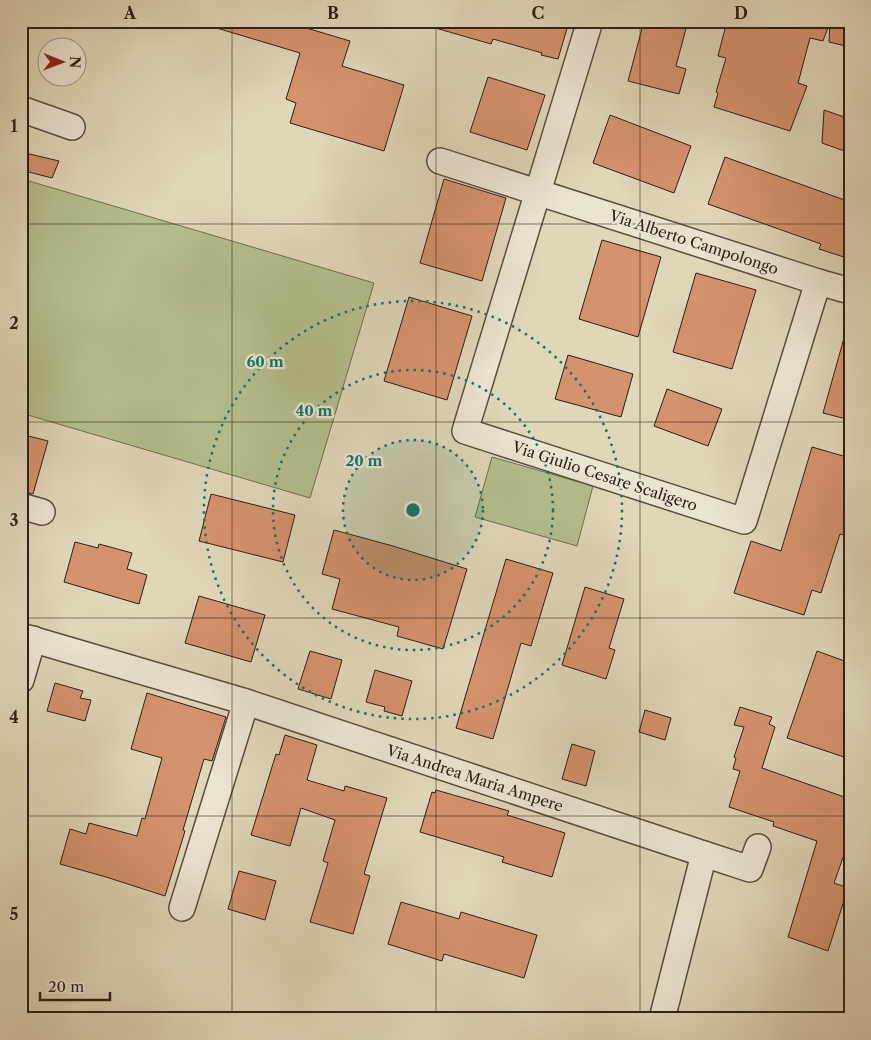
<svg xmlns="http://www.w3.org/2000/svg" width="871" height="1040" font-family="'Libre Caslon Text',serif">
	<rect width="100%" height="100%" fill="#e0d6b8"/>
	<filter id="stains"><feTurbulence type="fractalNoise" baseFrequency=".004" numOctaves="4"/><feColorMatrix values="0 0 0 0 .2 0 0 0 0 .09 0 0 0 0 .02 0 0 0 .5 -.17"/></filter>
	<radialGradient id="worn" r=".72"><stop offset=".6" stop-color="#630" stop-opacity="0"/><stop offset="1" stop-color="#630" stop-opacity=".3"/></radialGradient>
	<!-- green -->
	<g fill="#b4bd8d" stroke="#706e52">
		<polygon points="29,181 374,283 310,498 21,413 21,208"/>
		<polygon points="492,457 593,486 577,546 475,517"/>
	</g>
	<!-- building -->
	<g fill="#d5926e" stroke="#2d1f17">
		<polygon points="211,21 283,21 350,41 342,66 404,85 384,151 290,123 296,103 286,99 300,53 210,26"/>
		<polygon points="432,21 555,21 568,25 558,59 541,55 542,53 493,39 491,44 432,27"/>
		<polygon points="644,21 688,21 676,66 686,69 679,94 628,81"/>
		<polygon points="727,21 850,21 850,47 829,42 830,22 823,41 810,38 798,83 807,86 790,131 714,107 718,93 716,92 726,58 718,56"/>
		<polygon points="488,77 545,95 527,150 470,132"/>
		<polygon points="824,110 850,119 850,153 822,143"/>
		<polygon points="610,115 691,146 674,193 593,163"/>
		<polygon points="21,152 59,161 52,178 21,170"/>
		<polygon points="725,157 850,202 850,259 819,249 821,244 708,204"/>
		<polygon points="444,179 506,198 482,281 420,263"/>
		<polygon points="602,240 661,257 638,337 579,319"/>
		<polygon points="696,273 756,290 732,369 673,352"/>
		<polygon points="409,297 472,316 447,400 384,381"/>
		<polygon points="844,338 850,338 850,420 823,413"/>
		<polygon points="568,355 633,374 621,417 555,399"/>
		<polygon points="667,389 722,409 708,446 654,426"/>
		<polygon points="21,434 48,441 33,494 21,492"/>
		<polygon points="812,447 850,458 850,537 840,534 821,593 812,590 804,615 734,593 751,541 781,551"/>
		<polygon points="211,494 295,515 283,562 199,541"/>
		<polygon points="334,530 393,546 467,569 443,649 397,636 399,627 332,609 340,579 322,574"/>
		<polygon points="75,542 98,548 99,544 132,553 127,569 147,575 139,604 64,582"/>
		<polygon points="506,559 553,573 531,646 521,643 493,739 456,728"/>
		<polygon points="585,587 624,599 609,648 615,650 606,679 562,665"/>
		<polygon points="199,596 265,615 251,662 185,643"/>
		<polygon points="310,651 342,660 331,699 298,689"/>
		<polygon points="817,651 850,663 850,759 787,738"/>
		<polygon points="375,670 412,681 402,716 384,711 385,707 366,702"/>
		<polygon points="55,683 83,691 80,698 91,700 85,721 47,711"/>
		<polygon points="147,693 226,717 212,761 204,759 183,830 185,831 165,896 106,877 60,864 70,829 86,834 89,823 137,836 142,818 145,819 162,758 131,749"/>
		<polygon points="740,707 772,717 769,724 775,727 762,768 850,799 850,838 834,883 848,888 828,951 788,937 817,841 773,826 774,822 729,807 740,771 733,769 736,758 734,757 744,727 734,725"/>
		<polygon points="645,710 671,718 665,740 639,732"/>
		<polygon points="285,735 317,745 307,780 344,791 345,786 387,798 364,874 370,876 353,934 310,922 328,863 323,861 335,820 301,808 290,846 251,835 276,754 279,755"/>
		<polygon points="572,744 595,751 586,786 562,779"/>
		<polygon points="436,790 509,811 507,815 565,833 552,877 502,862 504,857 420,832 432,792 435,793"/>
		<polygon points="239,871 276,881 265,920 228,909"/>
		<polygon points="401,902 459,919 461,912 537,935 524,978 444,954 442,961 388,944"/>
	</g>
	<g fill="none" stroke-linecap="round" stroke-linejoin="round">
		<defs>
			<g id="street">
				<polyline points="590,21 465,431 744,521 818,282"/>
				<polyline points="21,109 72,127"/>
				<polyline points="440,161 818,282 850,291"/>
				<polyline points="21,506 42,512"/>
				<polyline points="21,636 246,702 704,854 750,869 758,847"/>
				<polyline points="21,680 33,639"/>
				<polyline points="182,908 246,702"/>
				<polyline points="662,1019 704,854"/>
			</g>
		</defs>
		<!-- street casing -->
		<use href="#street" stroke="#5a4d3f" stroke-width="28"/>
		<!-- street -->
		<use href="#street" stroke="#ebe4d1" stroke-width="25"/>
	</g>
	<!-- grid -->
	<path fill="none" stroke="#2d1f17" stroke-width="1" stroke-opacity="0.55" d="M232,21v998M436,21v998M640,21v998M21,224h829M21,422h829M21,618h829M21,816h829"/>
	<!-- distance rings -->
	<circle cx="413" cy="510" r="70" fill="#0f766e" fill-opacity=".12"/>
	<g fill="none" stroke="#0f766e" stroke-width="2.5" stroke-dasharray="2.5 5">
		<circle cx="413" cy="510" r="70"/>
		<circle cx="413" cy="510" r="140"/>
		<circle cx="413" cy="510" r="209"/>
	</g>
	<g text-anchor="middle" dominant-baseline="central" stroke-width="4.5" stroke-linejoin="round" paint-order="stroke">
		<!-- street labels -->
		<g font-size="15" fill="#2d1f17" stroke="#ebe4d1">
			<text transform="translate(694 242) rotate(18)">Via Alberto Campolongo</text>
			<text transform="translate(605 476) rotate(18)">Via Giulio Cesare Scaligero</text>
			<text transform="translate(475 778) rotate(18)">Via Andrea Maria Ampere</text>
		</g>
	</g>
	<circle cx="413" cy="510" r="8" fill="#0f766e" stroke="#ebe4d1" stroke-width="2.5"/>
	<g font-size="15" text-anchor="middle" font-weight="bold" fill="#0f766e" stroke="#ebe4d1" stroke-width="4.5" stroke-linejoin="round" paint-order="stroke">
		<text x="265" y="367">60 m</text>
		<text x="314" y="416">40 m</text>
		<text x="364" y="466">20 m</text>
	</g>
	<!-- margin -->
	<rect width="871" height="1040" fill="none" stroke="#e0d6b8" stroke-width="55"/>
	<!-- north arrow -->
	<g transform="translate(62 62) rotate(91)"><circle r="24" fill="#ebe4d1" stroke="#9f9587"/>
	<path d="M0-4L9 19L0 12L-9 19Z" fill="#8f2418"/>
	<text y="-8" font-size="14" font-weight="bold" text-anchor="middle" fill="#2d1f17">N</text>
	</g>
	<!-- scale -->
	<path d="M40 992v8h70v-8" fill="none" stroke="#2d1f17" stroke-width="2.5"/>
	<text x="48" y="992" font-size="15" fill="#2d1f17" stroke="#ebe4d1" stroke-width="4" paint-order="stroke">20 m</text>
	<rect x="28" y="28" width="816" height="984" fill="none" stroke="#2d1f17" stroke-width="2"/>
	<g font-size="16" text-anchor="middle" font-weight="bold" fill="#2d1f17">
		<text x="130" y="19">A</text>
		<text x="333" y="19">B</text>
		<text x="538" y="19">C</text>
		<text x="741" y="19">D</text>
		<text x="14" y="132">1</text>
		<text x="14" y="329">2</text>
		<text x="14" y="526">3</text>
		<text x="14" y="723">4</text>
		<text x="14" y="920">5</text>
	</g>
	<rect width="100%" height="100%" filter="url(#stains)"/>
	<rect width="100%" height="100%" fill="url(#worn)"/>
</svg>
